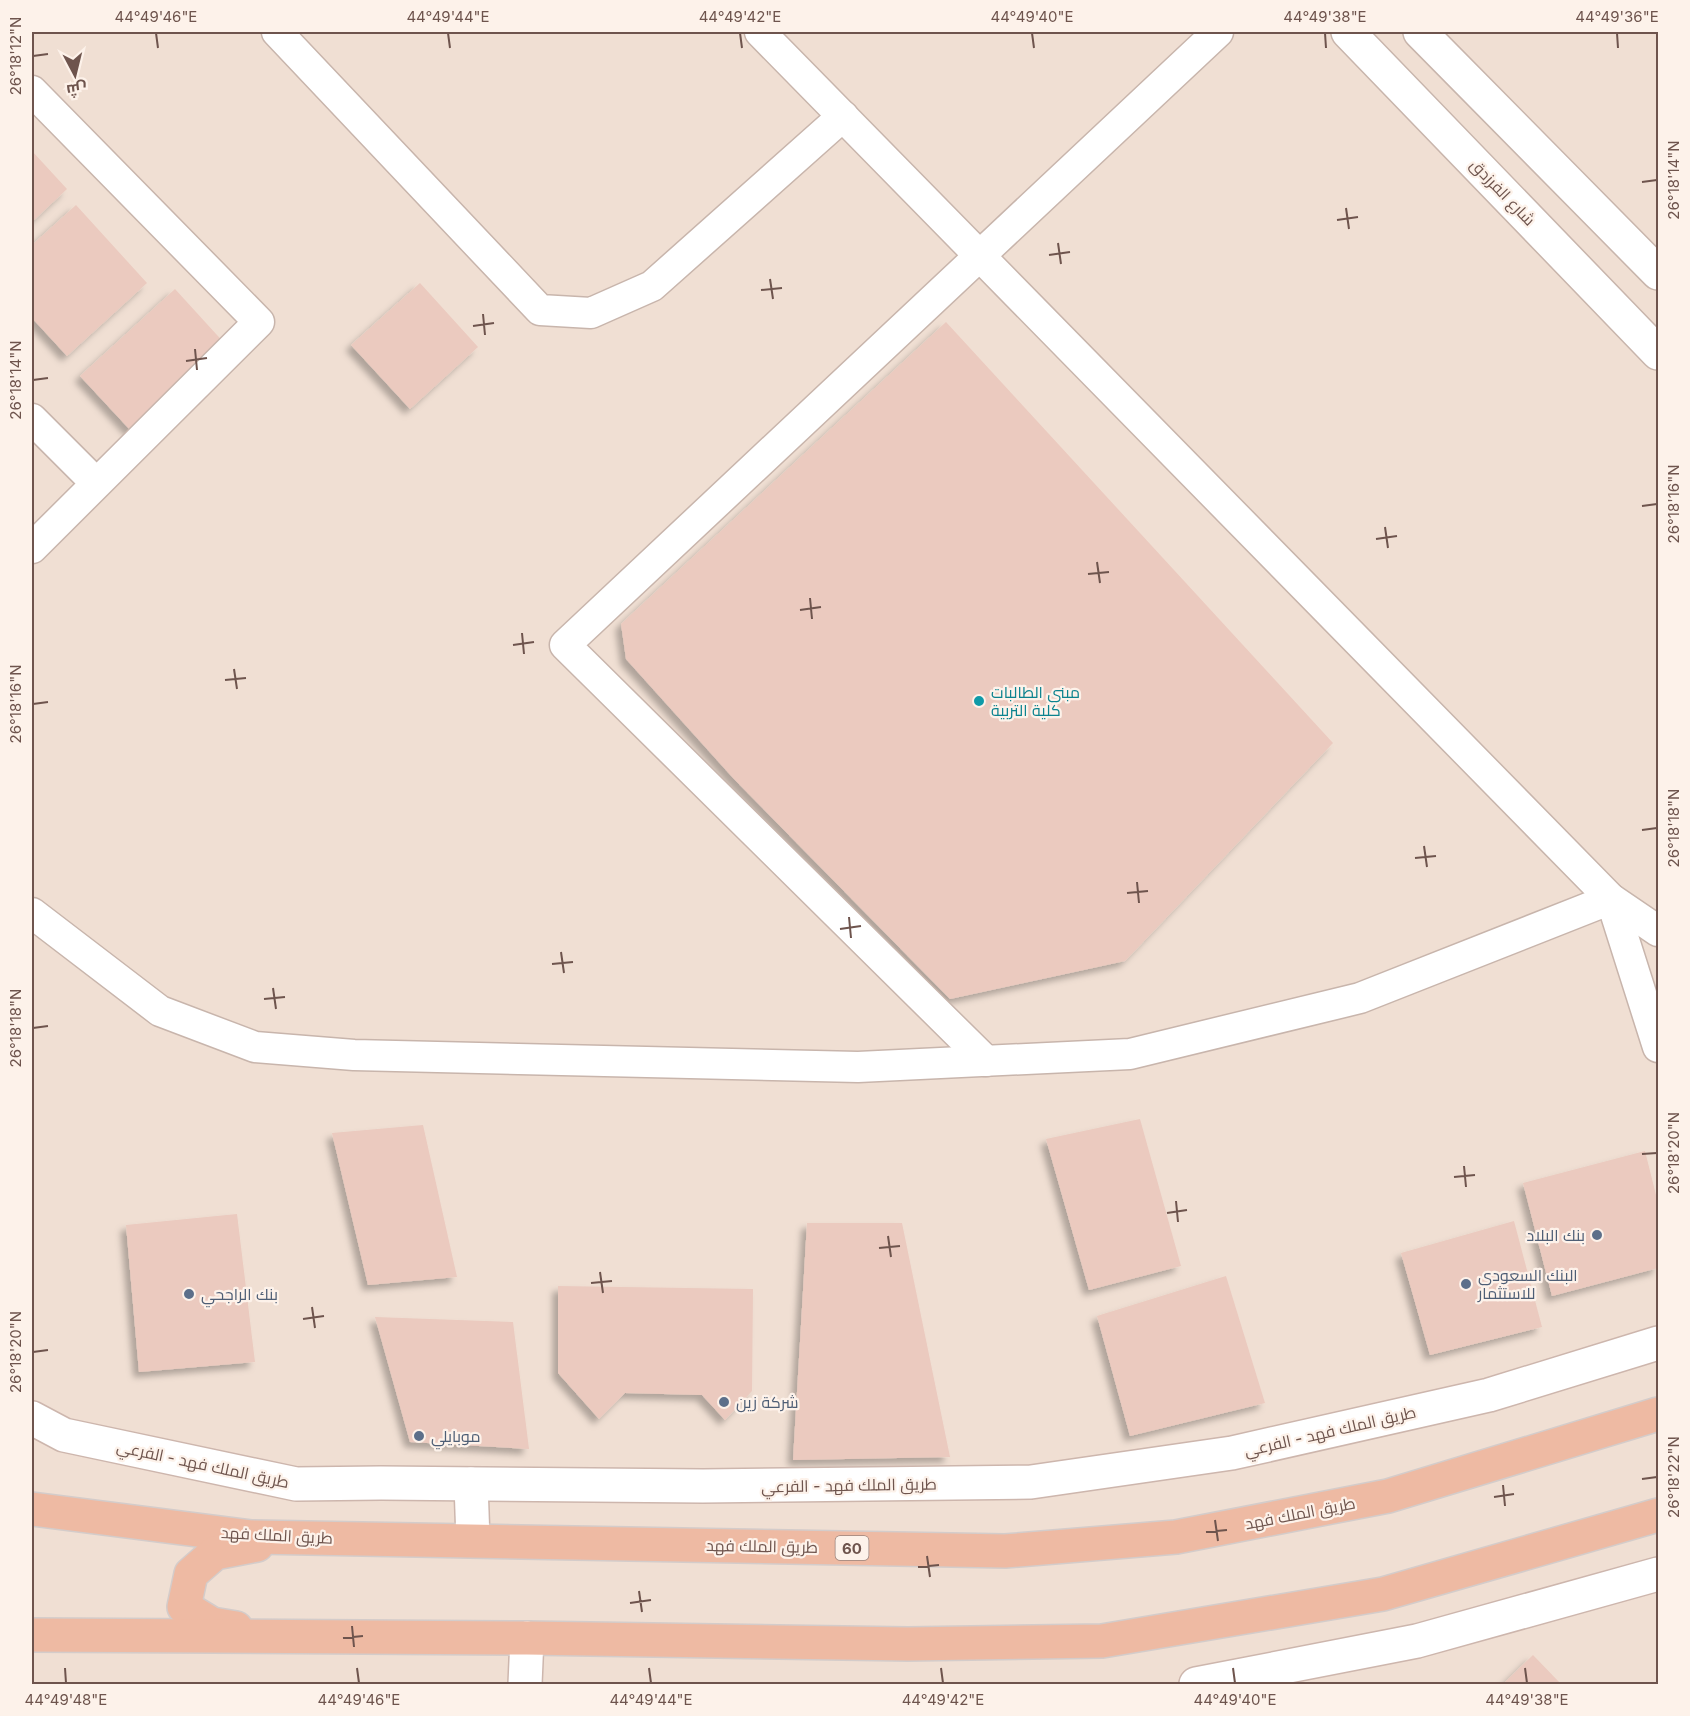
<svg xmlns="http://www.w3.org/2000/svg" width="1690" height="1716" font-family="Inter,Cairo,sans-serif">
	<defs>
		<filter id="shadow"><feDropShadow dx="-5.5" dy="5.5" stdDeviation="3" flood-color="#0004"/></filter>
	</defs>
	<rect width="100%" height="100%" fill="#f9eee4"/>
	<!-- residential -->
	<rect fill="#f0dfd3" x="32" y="32" width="1626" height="1652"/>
	<!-- building -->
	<g fill="#ebcabf" filter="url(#shadow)">
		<polygon points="32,151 67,189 32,222"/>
		<polygon points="76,205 147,283 67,356 32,318 32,245"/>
		<polygon points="420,283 478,347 410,409 351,345"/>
		<polygon points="175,289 227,346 132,432 80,376"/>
		<polygon points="946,322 1333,743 1125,961 950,999 734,779 626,659 621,624"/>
		<polygon points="1140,1119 1181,1266 1089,1290 1046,1139"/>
		<polygon points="423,1125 457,1277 368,1285 332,1133"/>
		<polygon points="1645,1151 1658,1203 1658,1268 1552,1296 1523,1183"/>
		<polygon points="237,1214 255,1362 139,1372 126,1225"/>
		<polygon points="1514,1221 1542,1327 1430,1355 1401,1253"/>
		<polygon points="807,1223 902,1223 950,1457 793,1460"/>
		<polygon points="1226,1276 1265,1403 1130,1436 1097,1316"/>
		<polygon points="558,1286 753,1289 752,1391 725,1420 702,1395 625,1393 599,1419 558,1373"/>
		<polygon points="375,1317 513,1322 529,1449 410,1442"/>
		<polygon points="1533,1655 1561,1684 1503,1684"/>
	</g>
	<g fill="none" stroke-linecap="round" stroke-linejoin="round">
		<defs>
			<g id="minor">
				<polyline points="277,32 540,310 591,313 652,286 843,116"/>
				<polyline points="760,32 1611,899 1658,931"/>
				<polyline points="32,91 259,322 32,548"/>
				<polyline points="32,419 96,483"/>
				<polyline points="32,913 160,1011 255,1047 354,1055 858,1067 1130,1054 1360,998 1611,899 1658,1047"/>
				<polyline points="986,1061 565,645 1218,32"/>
			</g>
			<g id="tertiary">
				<polyline points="1348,32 1658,353"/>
				<polyline points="1420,32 1658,273"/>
			</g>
			<g id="secondary">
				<polyline points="32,1418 64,1435 296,1484 381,1483 703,1486 1031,1482 1232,1453 1489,1395 1658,1343"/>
				<polyline points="471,1484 473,1540"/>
				<polyline points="525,1684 527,1638"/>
				<polyline points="1196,1684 1417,1641 1658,1574"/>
			</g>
			<g id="trunk">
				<polyline points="32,1509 252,1537 1005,1551 1176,1537 1388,1496 1658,1414"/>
				<polyline points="236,1628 212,1624 184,1607 191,1574 215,1553 257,1545"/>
				<polyline points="32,1635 527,1638 908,1644 1102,1641 1383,1594 1658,1515"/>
			</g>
		</defs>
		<!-- minor casing -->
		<use href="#minor" stroke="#c8b5ac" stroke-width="33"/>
		<!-- tertiary casing -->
		<use href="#tertiary" stroke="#c8b5ac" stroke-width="36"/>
		<!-- secondary casing -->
		<use href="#secondary" stroke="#cdb6ad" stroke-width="36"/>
		<!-- trunk casing -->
		<use href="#trunk" stroke="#d4ccca" stroke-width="36"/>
		<!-- minor -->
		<use href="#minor" stroke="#fff" stroke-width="30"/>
		<!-- tertiary -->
		<use href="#tertiary" stroke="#fff" stroke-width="33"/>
		<!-- secondary -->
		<use href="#secondary" stroke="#fff" stroke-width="33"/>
		<!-- trunk -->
		<use href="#trunk" stroke="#eebaa3" stroke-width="33"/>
	</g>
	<!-- ticks -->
	<path fill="none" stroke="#6e544d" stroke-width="2" d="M156,33l2,15M448,33l2,15M740,33l2,15M1032,33l2,15M1325,33l1,15M1617,33l1,15M33,56l15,-2M1642,182l15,-2M1346,208l3,21M1337,220l21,-3M1058,243l3,21M1049,255l21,-3M770,279l3,20M761,290l21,-2M483,314l2,21M473,326l21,-3M195,349l2,21M186,361l21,-3M33,380l15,-2M1642,506l15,-2M1385,527l3,21M1376,539l21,-3M1097,562l3,21M1088,574l21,-2M810,598l2,21M800,610l21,-3M522,633l2,21M513,645l21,-3M234,669l3,20M225,680l21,-2M33,704l15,-2M1642,830l15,-2M1424,846l3,21M1415,858l21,-2M1137,882l2,21M1127,893l21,-2M849,917l2,21M840,929l21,-3M561,952l3,21M552,964l21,-2M273,988l3,21M264,999l21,-2M33,1028l15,-2M1642,1154l15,-1M1464,1166l2,21M1454,1177l21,-2M1176,1201l2,21M1167,1213l20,-3M888,1236l3,21M879,1248l21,-2M600,1272l3,21M591,1283l21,-2M312,1307l3,21M303,1319l21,-3M33,1352l15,-2M1642,1479l15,-2M1503,1485l2,21M1494,1497l20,-3M1215,1520l3,21M1206,1532l21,-2M927,1556l3,21M918,1567l21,-2M639,1591l3,21M630,1603l21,-3M352,1626l2,21M343,1638l20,-2M65,1668l1,15M357,1668l2,15M649,1668l2,15M941,1668l2,15M1233,1668l2,15M1525,1668l2,15"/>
	<!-- markers -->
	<circle fill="#0f9aa8" stroke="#fdf2ea" stroke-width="2" cx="979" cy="701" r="6"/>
	<g fill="#5c6f8a" stroke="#fdf2ea" stroke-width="2">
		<circle cx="1597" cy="1235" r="6"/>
		<circle cx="1466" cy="1284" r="6"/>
		<circle cx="189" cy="1294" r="6"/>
		<circle cx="724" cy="1402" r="6"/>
		<circle cx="419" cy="1436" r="6"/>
	</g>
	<g text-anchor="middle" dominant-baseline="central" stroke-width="4.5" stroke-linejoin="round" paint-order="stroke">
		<!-- shield labels -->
		<rect fill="#fdf2ea" stroke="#99837c" stroke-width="1.5" x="835.5" y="1536" width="33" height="24" rx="4.5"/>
		<g font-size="15" font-weight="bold" fill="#6e544d">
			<text x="852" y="1548">60</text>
		</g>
		<!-- street labels -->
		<g font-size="16" fill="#6e544d" stroke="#fdf2ea">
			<text transform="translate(1503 192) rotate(46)">شارع الفرزدق</text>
			<text transform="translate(1330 1431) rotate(-13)">طريق الملك فهد - الفرعي</text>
			<text transform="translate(203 1464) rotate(12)">طريق الملك فهد - الفرعي</text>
			<text transform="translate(849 1485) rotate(-1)">طريق الملك فهد - الفرعي</text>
			<text transform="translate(1300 1513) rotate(-11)">طريق الملك فهد</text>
			<text transform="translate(277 1535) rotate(3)">طريق الملك فهد</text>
			<text transform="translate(762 1546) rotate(1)">طريق الملك فهد</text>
		</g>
		<!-- culture labels -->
		<g font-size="16" fill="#0d838f" stroke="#fdf2ea" text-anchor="start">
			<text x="991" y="692">مبنى الطالبات<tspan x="991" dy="18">كلية التربية</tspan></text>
		</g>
		<!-- service labels -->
		<g font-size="16" fill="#4e5e75" stroke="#fdf2ea" text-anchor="start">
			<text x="1585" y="1235" text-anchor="end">بنك البلاد</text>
			<text x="1478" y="1275">البنك السعودي<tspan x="1478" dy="18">للاستثمار</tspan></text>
			<text x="201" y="1294">بنك الراجحي</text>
			<text x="736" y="1402">شركة زين</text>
			<text x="431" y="1436">موبايلي</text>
		</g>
	</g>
	<!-- border -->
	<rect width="1690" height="1716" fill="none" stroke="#fdf2ea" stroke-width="66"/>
	<!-- north arrow -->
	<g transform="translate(75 75) rotate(173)" stroke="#fdf2ea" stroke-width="4.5" paint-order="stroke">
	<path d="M0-4.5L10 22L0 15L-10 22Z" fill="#6e544d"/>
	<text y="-9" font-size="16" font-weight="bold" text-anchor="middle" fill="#6e544d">ش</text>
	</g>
	<rect x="33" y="33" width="1624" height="1650" fill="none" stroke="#6e544d" stroke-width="2"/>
	<g font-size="15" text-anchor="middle" fill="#6e544d">
		<text x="156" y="22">44°49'46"E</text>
		<text x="448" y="22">44°49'44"E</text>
		<text x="740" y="22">44°49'42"E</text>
		<text x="1032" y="22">44°49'40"E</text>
		<text x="1325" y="22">44°49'38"E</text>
		<text x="1617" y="22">44°49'36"E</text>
		<text transform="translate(16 56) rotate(-90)" y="5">26°18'12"N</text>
		<text transform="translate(1674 180) rotate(-90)" y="5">26°18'14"N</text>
		<text transform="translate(16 380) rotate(-90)" y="5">26°18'14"N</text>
		<text transform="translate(1674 504) rotate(-90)" y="5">26°18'16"N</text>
		<text transform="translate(16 704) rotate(-90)" y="5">26°18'16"N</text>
		<text transform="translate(1674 828) rotate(-90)" y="5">26°18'18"N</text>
		<text transform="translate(16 1028) rotate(-90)" y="5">26°18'18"N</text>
		<text transform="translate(1674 1153) rotate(-90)" y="5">26°18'20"N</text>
		<text transform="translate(16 1352) rotate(-90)" y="5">26°18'20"N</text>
		<text transform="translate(1674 1477) rotate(-90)" y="5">26°18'22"N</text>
		<text x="66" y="1705">44°49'48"E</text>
		<text x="359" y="1705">44°49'46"E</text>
		<text x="651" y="1705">44°49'44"E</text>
		<text x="943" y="1705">44°49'42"E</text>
		<text x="1235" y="1705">44°49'40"E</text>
		<text x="1527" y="1705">44°49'38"E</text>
	</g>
</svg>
